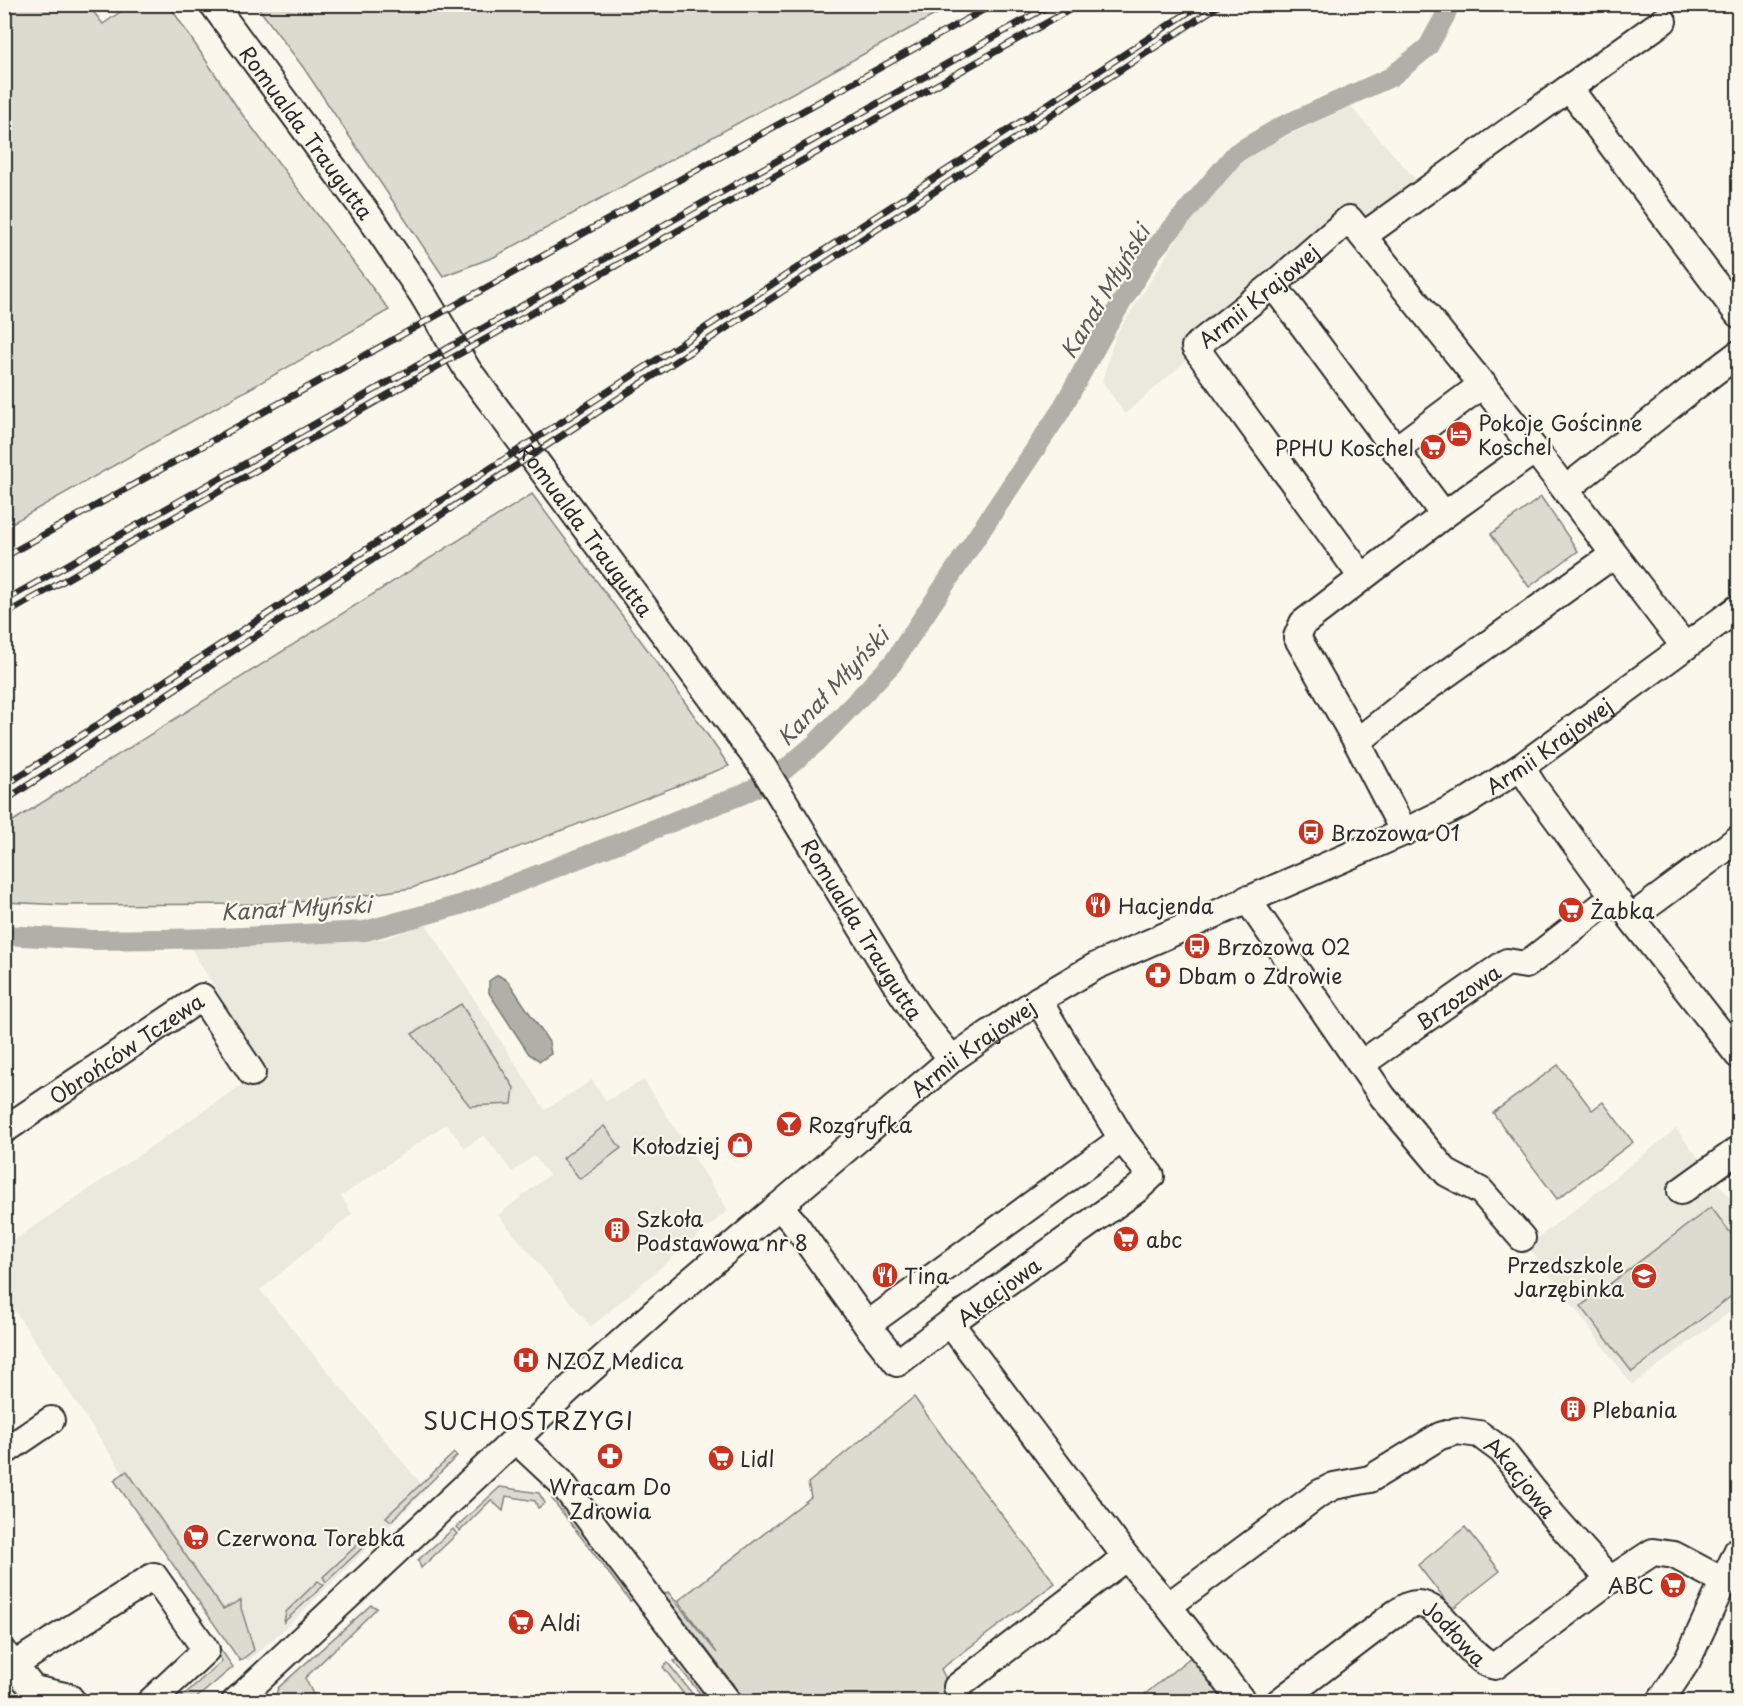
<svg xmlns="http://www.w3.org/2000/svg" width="1743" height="1706" font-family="'Playpen Sans',sans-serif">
	<rect width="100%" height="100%" fill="#fbf7ec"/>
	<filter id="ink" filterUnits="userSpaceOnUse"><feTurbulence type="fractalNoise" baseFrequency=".0167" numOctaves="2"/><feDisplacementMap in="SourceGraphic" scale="12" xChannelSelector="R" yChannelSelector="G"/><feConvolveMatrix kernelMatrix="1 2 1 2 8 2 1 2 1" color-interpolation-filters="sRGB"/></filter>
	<g filter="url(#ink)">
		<!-- built -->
		<g fill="#ebe8de">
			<polygon points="1351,107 1418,182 1373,215 1349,219 1125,414 1102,381 1115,337 1208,190 1251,152"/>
			<polygon points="426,924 545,1110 592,1080 606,1101 644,1080 728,1210 591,1327 498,1215 549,1175 534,1156 512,1172 484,1135 465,1148 446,1124 342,1196 340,1194 352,1214 260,1290 426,1490 294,1620 248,1661 5,1296 4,1247 265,1069 190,947 384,939"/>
			<polygon points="1676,1129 1738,1208 1738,1306 1632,1385 1528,1246"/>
		</g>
		<!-- green -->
		<g fill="#dddad0" stroke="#84827e" stroke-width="1.5">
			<polygon points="5,4 88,5 103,24 130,5 169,5 239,110 389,310 5,527"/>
			<polygon points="256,5 953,5 494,257 443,276 303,67"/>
			<polygon points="532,494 664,672 729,766 412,888 341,899 263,904 63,905 5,902 5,826"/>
			<polygon points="1541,497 1578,551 1529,587 1491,534"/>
			<polygon points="461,1004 514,1088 512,1104 470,1106 412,1034"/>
			<polygon points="1558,1065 1592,1110 1603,1102 1633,1142 1557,1199 1493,1113"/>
			<polygon points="604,1126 621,1148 580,1179 563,1158"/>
			<polygon points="1711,1207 1738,1243 1738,1291 1632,1372 1581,1306"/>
			<polygon points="914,1397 960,1461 1055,1583 941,1669 952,1691 948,1702 746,1701 664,1594 668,1592 717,1653 678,1601 811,1497 808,1483"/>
			<polygon points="454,1453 457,1456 391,1521 386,1517"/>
			<polygon points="127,1471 223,1609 241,1600 241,1608 254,1650 240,1661 114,1480"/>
			<polygon points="500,1487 539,1493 545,1503 538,1508 535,1501 506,1496 503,1511 491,1500 460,1531 456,1527"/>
			<polygon points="554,1495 635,1599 630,1601 552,1499"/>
			<polygon points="1465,1527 1500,1571 1452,1609 1418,1565"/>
			<polygon points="453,1529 457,1534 421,1568 418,1560"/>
			<polygon points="371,1532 374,1533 375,1536 326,1582 323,1577"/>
			<polygon points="318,1581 324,1585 284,1622 286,1612"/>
			<polygon points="168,1584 176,1585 233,1667 193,1701 177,1701 222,1661"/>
			<polygon points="371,1605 377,1608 305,1678 313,1694 313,1701 281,1701 276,1695 278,1688"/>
			<polygon points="1192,1656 1224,1695 1216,1701 1152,1702 1145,1694"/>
			<polygon points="678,1660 681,1660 712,1701 706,1701 674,1661"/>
			<polygon points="668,1663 698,1701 689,1701 663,1667"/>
		</g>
		<!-- water -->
		<polygon fill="#b1afa7" stroke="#7b7a75" stroke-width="1.5" points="498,975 508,981 549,1042 551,1054 540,1061 529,1054 489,993 489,981"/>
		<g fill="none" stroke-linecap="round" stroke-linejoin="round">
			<!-- canal -->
			<polyline stroke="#b1afa7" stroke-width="20" points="4,935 94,940 221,938 365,931 460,905 741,795 776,777 816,743 892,664 1060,412 1108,325 1152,252 1236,153 1282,126 1391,77 1428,47 1445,16 1449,4"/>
			<defs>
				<g id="minor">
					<path id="s1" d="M213,4l166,226 44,65 44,74 296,398 133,217 22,33 34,42"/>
					<polyline points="1663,21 1569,88 1738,314"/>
					<polyline points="1363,236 1569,88"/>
					<polyline points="1273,285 1444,515"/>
					<polyline points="1395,450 1483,384"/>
					<polyline points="1566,489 1693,388 1738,354"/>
					<path id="s2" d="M1362,577l-167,-230 78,-62 76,-66 186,231 150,197"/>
					<polyline points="1357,742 1407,702 1602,563 1616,557"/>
					<polyline points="1521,767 1533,786 1624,910"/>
					<polyline points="1404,832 1357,742 1297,637 1303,623 1444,515 1535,450"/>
					<polyline points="1738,839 1631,918 1738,1055"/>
					<polyline points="1247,899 1383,1097 1447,1173 1481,1191 1522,1238"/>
					<polyline points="1038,1000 1122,1139 1151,1176 1136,1190 950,1323 1126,1557 1168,1606 1243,1702"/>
					<path id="s3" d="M1361,1064l146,-102 19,3 87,-68"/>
					<path id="s4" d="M4,1130l198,-133 50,76"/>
					<polyline points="1681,1191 1738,1150"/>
					<polyline points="779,1206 794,1223 867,1325 1122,1139"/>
					<polyline points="867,1325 897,1363 950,1323"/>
					<polyline points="516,1440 561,1482 728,1702"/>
					<polyline points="4,1452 51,1420"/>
					<path id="s5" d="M1168,1606l152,-113 14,-7 36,-7 70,-43 17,-5 22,3 23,17 51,65 57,64"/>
					<polyline points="4,1653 33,1689 69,1697 73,1702"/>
					<polyline points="14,1665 154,1576 206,1650 150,1702"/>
					<polyline points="957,1687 1126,1557"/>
					<path id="s6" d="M235,1702l334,-313 104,-93 279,-237 86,-59 58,-34 308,-134 62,-30 55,-35 217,-159"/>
					<path id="s7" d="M1279,1702l117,-89c7,-4 14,-10 22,-9 27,0 50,58 77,62l115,-86 43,-28 21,3 51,27"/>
					<polyline points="1660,1702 1687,1661 1738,1550"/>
				</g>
			</defs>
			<!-- minor casing -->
			<use href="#minor" stroke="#2b2b2b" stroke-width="30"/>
			<!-- minor -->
			<use href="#minor" stroke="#fbf7ec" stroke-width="26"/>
			<defs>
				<g id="rail">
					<polyline points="4,557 994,4"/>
					<polyline points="4,601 1052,4"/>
					<polyline points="4,615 445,362 1080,4"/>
					<polyline points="4,786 1201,4"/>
					<polyline points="4,801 1221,4"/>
				</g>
			</defs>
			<!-- rail casing -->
			<use href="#rail" stroke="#2b2b2b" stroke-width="7"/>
			<!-- rail -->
			<use href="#rail" stroke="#fbf7ec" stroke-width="4.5" stroke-dasharray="14" stroke-linecap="butt"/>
		</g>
	</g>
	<!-- icons -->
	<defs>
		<symbol id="hotel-disc" viewBox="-11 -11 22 22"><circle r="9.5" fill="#c8321e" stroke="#fbf7ec"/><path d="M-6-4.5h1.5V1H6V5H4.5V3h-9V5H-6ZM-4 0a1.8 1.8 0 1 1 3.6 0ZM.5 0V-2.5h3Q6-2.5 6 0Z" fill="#fff"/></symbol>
		<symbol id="supermarket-disc" viewBox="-11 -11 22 22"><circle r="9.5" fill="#c8321e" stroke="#fbf7ec"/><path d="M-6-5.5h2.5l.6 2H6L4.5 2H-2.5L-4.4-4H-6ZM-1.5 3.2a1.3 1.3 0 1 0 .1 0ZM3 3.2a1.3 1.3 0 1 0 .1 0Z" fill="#fff"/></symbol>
		<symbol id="bus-disc" viewBox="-11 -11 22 22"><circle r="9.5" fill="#c8321e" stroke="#fbf7ec"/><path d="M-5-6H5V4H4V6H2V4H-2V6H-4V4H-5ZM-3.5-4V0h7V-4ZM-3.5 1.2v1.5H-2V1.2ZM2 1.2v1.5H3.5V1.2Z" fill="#fff"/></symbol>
		<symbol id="restaurant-disc" viewBox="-11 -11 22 22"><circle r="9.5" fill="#c8321e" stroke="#fbf7ec"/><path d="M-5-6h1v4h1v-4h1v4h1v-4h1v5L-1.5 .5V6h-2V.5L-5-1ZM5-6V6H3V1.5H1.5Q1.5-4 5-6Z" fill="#fff"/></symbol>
		<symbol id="pharmacy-disc" viewBox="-11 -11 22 22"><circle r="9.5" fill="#c8321e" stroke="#fbf7ec"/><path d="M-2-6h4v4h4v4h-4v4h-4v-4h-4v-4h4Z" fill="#fff"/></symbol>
		<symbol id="bar-disc" viewBox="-11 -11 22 22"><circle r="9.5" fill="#c8321e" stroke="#fbf7ec"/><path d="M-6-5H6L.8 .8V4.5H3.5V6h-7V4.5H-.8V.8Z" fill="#fff"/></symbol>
		<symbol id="shop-disc" viewBox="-11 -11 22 22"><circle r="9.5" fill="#c8321e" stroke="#fbf7ec"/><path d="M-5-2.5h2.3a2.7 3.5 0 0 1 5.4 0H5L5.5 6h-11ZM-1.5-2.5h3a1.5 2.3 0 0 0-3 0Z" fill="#fff"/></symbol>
		<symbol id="building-disc" viewBox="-11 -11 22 22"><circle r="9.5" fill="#c8321e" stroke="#fbf7ec"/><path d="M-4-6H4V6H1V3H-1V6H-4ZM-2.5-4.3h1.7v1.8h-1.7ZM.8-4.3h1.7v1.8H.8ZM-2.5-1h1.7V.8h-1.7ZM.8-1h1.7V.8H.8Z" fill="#fff"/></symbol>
		<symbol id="school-disc" viewBox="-11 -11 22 22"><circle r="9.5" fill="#c8321e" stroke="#fbf7ec"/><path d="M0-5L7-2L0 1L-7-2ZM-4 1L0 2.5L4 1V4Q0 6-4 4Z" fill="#fff"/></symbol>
		<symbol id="hospital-disc" viewBox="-11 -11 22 22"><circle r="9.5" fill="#c8321e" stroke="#fbf7ec"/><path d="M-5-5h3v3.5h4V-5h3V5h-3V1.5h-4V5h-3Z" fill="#fff"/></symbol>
	</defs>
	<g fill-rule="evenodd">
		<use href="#hotel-disc" x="1444" y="419" width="30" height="30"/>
		<use href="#supermarket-disc" x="1418" y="432" width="30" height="30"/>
		<use href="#bus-disc" x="1296" y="817" width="30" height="30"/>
		<use href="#restaurant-disc" x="1083" y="890" width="30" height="30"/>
		<use href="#supermarket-disc" x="1556" y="895" width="30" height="30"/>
		<use href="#bus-disc" x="1182" y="931" width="30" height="30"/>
		<use href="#pharmacy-disc" x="1143" y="960" width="30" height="30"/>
		<use href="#bar-disc" x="774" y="1109" width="30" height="30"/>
		<use href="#shop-disc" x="725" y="1130" width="30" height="30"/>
		<use href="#building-disc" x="602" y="1215" width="30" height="30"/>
		<use href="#supermarket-disc" x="1111" y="1224" width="30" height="30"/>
		<use href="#restaurant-disc" x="870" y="1260" width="30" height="30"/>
		<use href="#school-disc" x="1629" y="1261" width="30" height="30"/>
		<use href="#hospital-disc" x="511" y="1345" width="30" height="30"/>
		<use href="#building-disc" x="1558" y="1394" width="30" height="30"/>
		<use href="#pharmacy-disc" x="595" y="1441" width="30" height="30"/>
		<use href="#supermarket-disc" x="706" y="1443" width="30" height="30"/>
		<use href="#supermarket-disc" x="181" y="1522" width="30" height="30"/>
		<use href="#supermarket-disc" x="1658" y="1570" width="30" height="30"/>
		<use href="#supermarket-disc" x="506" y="1607" width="30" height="30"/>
	</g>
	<g text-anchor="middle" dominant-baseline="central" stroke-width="4.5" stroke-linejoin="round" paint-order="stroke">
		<!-- street labels -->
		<g font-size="21" fill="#2b2b2b" stroke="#fbf7ec">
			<text stroke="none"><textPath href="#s1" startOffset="159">Romualda Traugutta</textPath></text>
			<text stroke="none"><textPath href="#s2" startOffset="366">Armii Krajowej</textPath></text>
			<text stroke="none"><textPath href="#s1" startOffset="645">Romualda Traugutta</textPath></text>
			<text stroke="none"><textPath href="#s6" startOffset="1640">Armii Krajowej</textPath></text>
			<text stroke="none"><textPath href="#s1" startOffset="1131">Romualda Traugutta</textPath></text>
			<text stroke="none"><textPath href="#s3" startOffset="118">Brzozowa</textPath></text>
			<text stroke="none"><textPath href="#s6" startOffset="987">Armii Krajowej</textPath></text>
			<text stroke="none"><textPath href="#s4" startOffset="147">Obrońców Tczewa</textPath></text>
			<text transform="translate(998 1291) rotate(-37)">Akacjowa</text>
			<text stroke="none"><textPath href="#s5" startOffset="424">Akacjowa</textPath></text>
			<text stroke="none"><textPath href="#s7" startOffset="219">Jodłowa</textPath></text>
		</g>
		<!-- poi labels -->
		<g font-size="21" fill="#2b2b2b" stroke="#fbf7ec" text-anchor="start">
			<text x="1478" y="422">Pokoje Gościnne<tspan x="1478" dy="24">Koschel</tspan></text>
			<text x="1414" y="447" text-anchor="end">PPHU Koschel</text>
			<text x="1330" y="832">Brzozowa 01</text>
			<text x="1118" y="905">Hacjenda</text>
			<text x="1590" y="910">Żabka</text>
			<text x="1216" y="946">Brzozowa 02</text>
			<text x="1178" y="975">Dbam o Zdrowie</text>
			<text x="808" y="1124">Rozgryfka</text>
			<text x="720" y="1145" text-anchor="end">Kołodziej</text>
			<text x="636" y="1218">Szkoła<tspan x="636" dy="24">Podstawowa nr 8</tspan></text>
			<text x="1146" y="1239">abc</text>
			<text x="1624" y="1264" text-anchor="end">Przedszkole<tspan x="1624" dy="24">Jarzębinka</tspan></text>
			<text x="904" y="1275">Tina</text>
			<text x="546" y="1360">NZOZ Medica</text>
			<text x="1592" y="1409">Plebania</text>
			<text x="740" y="1458">Lidl</text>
			<text x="610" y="1486" text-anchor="middle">Wracam Do<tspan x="610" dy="24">Zdrowia</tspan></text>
			<text x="216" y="1537">Czerwona Torebka</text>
			<text x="1654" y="1585" text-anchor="end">ABC</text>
			<text x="540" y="1622">Aldi</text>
		</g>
		<!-- water labels -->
		<g font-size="22" font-style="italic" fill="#5a5956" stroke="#fbf7ec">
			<text transform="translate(1104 291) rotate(-59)">Kanał Młyński</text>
			<text transform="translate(832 686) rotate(-47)">Kanał Młyński</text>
			<text transform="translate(296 907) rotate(-3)">Kanał Młyński</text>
		</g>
		<!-- quarter labels -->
		<g font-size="24" letter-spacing="1.5" fill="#2b2b2b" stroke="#fbf7ec">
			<text x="529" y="1420">SUCHOSTRZYGI</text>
		</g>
	</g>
	<!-- margin -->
	<rect width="1743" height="1706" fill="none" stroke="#fbf7ec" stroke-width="24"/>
	<rect x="12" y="12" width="1719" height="1682" fill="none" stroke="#2b2b2b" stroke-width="2" filter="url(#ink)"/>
</svg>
